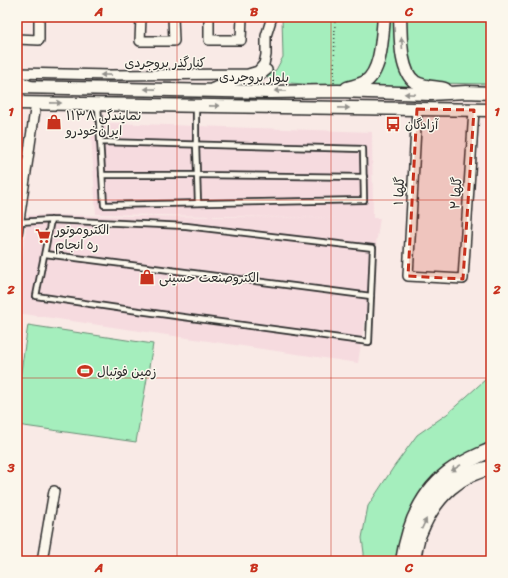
<svg xmlns="http://www.w3.org/2000/svg" width="508" height="578" font-family="Sriracha,'Playpen Sans Arabic',sans-serif">
	<rect width="100%" height="100%" fill="#f9eae6"/>
	<filter id="ink" filterUnits="userSpaceOnUse"><feTurbulence type="fractalNoise" baseFrequency=".025" numOctaves="2"/><feDisplacementMap in="SourceGraphic" scale="8" xChannelSelector="R" yChannelSelector="G"/><feConvolveMatrix kernelMatrix="1 2 1 2 8 2 1 2 1" color-interpolation-filters="sRGB"/></filter>
	<g filter="url(#ink)">
		<!-- built -->
		<polygon fill="#f6dbdf" points="111,123 372,132 373,218 380,218 358,363 17,313 17,291 28,215 344,218 96,214 91,132"/>
		<!-- green -->
		<g fill="#a5eebd" stroke="#688c74">
			<polygon points="282,17 380,17 372,69 351,85 334,86 290,83 272,80 264,76 276,70 283,57"/>
			<polygon points="389,17 395,17 398,59 421,87 370,86 378,76 381,69"/>
			<polygon points="405,17 491,17 491,84 431,83 418,79 408,67"/>
			<polygon points="28,325 153,344 136,442 17,425 17,398"/>
			<polygon points="491,351 491,444 399,561 364,561 364,553 362,538 368,506 393,468 417,435 447,414 486,379"/>
		</g>
		<g fill="none" stroke-linecap="round" stroke-linejoin="round">
			<defs>
				<g id="lane">
					<polyline points="98,106 104,205 364,200 363,149 100,142"/>
					<polyline points="196,107 196,144 198,203"/>
					<polyline points="102,175 197,175 364,177"/>
					<polyline points="19,222 51,220 186,226 373,248 369,342 124,309 36,296 51,220"/>
					<polyline points="45,254 371,296"/>
				</g>
				<g id="street">
					<polyline points="141,17 140,41 174,41 173,17"/>
					<polyline points="209,17 209,40 241,40 242,17"/>
					<polyline points="17,39 39,40 39,17"/>
					<polyline points="17,73 110,75 248,74 258,71 264,64 266,55 266,36 271,20"/>
					<polyline points="17,80 31,86"/>
					<polyline points="213,88 234,81 257,78 267,70"/>
					<polyline points="417,109 408,276 463,279 474,110"/>
					<polyline points="17,234 36,103"/>
					<polyline points="42,561 54,491"/>
				</g>
				<g id="secondary">
					<path d="M400,17c1,17 -1,54 15,65 8,5 21,5 30,7"/>
					<polyline points="17,87 270,92 338,91 430,94 466,92 491,93"/>
					<path d="M347,88c6,-2 13,-3 18,-6 17,-11 17,-46 19,-65"/>
					<polyline points="17,103 417,109 491,110"/>
				</g>
				<g id="primary">
					<path d="M403,561c5,-33 17,-66 45,-88 13,-10 28,-16 43,-23"/>
					<path d="M413,561c1,-7 2,-14 4,-21 1,-5 4,-10 6,-15 13,-28 36,-52 68,-57"/>
				</g>
			</defs>
			<!-- lane casing -->
			<use href="#lane" stroke="#2b2b2b" stroke-width="8"/>
			<!-- street casing -->
			<use href="#street" stroke="#2b2b2b" stroke-width="12"/>
			<!-- secondary casing -->
			<use href="#secondary" stroke="#2b2b2b" stroke-width="15"/>
			<!-- primary casing -->
			<use href="#primary" stroke="#2b2b2b" stroke-width="17"/>
			<!-- path -->
			<polyline stroke="#2b2b2b" stroke-width="1.5" stroke-dasharray="1 3" stroke-linecap="butt" points="334,83 335,17"/>
			<!-- lane -->
			<use href="#lane" stroke="#fbf7ec" stroke-width="4.5"/>
			<!-- street -->
			<use href="#street" stroke="#fbf7ec" stroke-width="9"/>
			<!-- secondary -->
			<use href="#secondary" stroke="#fbf7ec" stroke-width="12"/>
			<!-- primary -->
			<use href="#primary" stroke="#fbf7ec" stroke-width="14"/>
		</g>
		<!-- one-way arrows -->
		<defs><path id="oneway-solid" d="M-6-.8H1V-3.2L6.5 0L1 3.2V.8H-6Z"/></defs>
		<g fill="#93918c">
			<use href="#oneway-solid" transform="translate(402 43) rotate(-94)"/>
			<use href="#oneway-solid" transform="translate(106 75) rotate(-179)"/>
			<use href="#oneway-solid" transform="translate(150 89) rotate(-179)"/>
			<use href="#oneway-solid" transform="translate(280 91) rotate(180)"/>
			<use href="#oneway-solid" transform="translate(410 94) rotate(-178)"/>
			<use href="#oneway-solid" transform="translate(56 103) rotate(1)"/>
			<use href="#oneway-solid" transform="translate(214 106) rotate(1)"/>
			<use href="#oneway-solid" transform="translate(344 108) rotate(1)"/>
			<use href="#oneway-solid" transform="translate(456 468) rotate(147)"/>
			<use href="#oneway-solid" transform="translate(424 524) rotate(-65)"/>
		</g>
	</g>
	<!-- marked area -->
	<path fill="#c8321e" fill-opacity="0.2" stroke="#c8321e" stroke-width="3" stroke-dasharray="8 5" stroke-linejoin="round" d="M417,109l57,1 -11,169 -55,-3z"/>
	<!-- grid -->
	<path fill="none" stroke="#c8321e" stroke-width="1" stroke-opacity="0.55" d="M177,17v544M331,17v544M17,200h474M17,378h474"/>
	<!-- icons -->
	<defs>
		<symbol id="shop-bare" viewBox="-9 -9 18 18"><path d="M-5-2.5h2.3a2.7 3.5 0 0 1 5.4 0H5L5.5 6h-11ZM-1.5-2.5h3a1.5 2.3 0 0 0-3 0Z" fill="#c8321e" stroke="#fbf7ec" stroke-width="2.5" paint-order="stroke"/></symbol>
		<symbol id="bus-bare" viewBox="-9 -9 18 18"><path d="M-5-6H5V4H4V6H2V4H-2V6H-4V4H-5ZM-3.5-4V0h7V-4ZM-3.5 1.2v1.5H-2V1.2ZM2 1.2v1.5H3.5V1.2Z" fill="#c8321e" stroke="#fbf7ec" stroke-width="2.5" paint-order="stroke"/></symbol>
		<symbol id="supermarket-bare" viewBox="-9 -9 18 18"><path d="M-6-5.5h2.5l.6 2H6L4.5 2H-2.5L-4.4-4H-6ZM-1.5 3.2a1.3 1.3 0 1 0 .1 0ZM3 3.2a1.3 1.3 0 1 0 .1 0Z" fill="#c8321e" stroke="#fbf7ec" stroke-width="2.5" paint-order="stroke"/></symbol>
		<symbol id="stadium-bare" viewBox="-9 -9 18 18"><path d="M0-5a6.5 5 0 1 0 0 10a6.5 5 0 1 0 0-10ZM-3.5-1.8h7v3.6h-7Z" fill="#c8321e" stroke="#fbf7ec" stroke-width="2.5" paint-order="stroke"/></symbol>
	</defs>
	<g fill-rule="evenodd">
		<use href="#shop-bare" x="43" y="111" width="22" height="22"/>
		<use href="#bus-bare" x="382" y="113" width="22" height="22"/>
		<use href="#supermarket-bare" x="32" y="225" width="22" height="22"/>
		<use href="#shop-bare" x="136" y="266" width="22" height="22"/>
		<use href="#stadium-bare" x="74" y="360" width="22" height="22"/>
	</g>
	<g text-anchor="middle" dominant-baseline="central" stroke-width="3" stroke-linejoin="round" paint-order="stroke">
		<!-- street labels -->
		<g font-size="13" fill="#2b2b2b" stroke="#fbf7ec">
			<text x="165" y="62">کنارگذر بروجردی</text>
			<text transform="translate(254 77) rotate(1)">بلوار بروجردی</text>
			<text transform="translate(399 191) rotate(-87)">گلها ۱</text>
			<text transform="translate(456 193) rotate(-86)">گلها ۲</text>
		</g>
		<!-- poi labels -->
		<g font-size="13" fill="#2b2b2b" stroke="#fbf7ec" text-anchor="start">
			<text x="66" y="115">نمایندگی ۱۱۳۸<tspan x="66" dy="15">ایران‌خودرو</tspan></text>
			<text x="405" y="124">آزادگان</text>
			<text x="55" y="229">الکتروموتور<tspan x="55" dy="15">ره انجام</tspan></text>
			<text x="159" y="277">الکتروصنعت حسینی</text>
			<text x="97" y="371">زمین فوتبال</text>
		</g>
	</g>
	<!-- margin -->
	<rect width="508" height="578" fill="none" stroke="#fbf7ec" stroke-width="44"/>
	<rect x="22" y="22" width="464" height="534" fill="none" stroke="#c8321e" stroke-width="1.5"/>
	<g font-size="13" text-anchor="middle" font-weight="bold" fill="#c8321e">
		<text x="99" y="16">A</text>
		<text x="254" y="16">B</text>
		<text x="409" y="16">C</text>
		<text x="11" y="116">1</text>
		<text x="497" y="116">1</text>
		<text x="11" y="294">2</text>
		<text x="497" y="294">2</text>
		<text x="11" y="472">3</text>
		<text x="497" y="472">3</text>
		<text x="99" y="572">A</text>
		<text x="254" y="572">B</text>
		<text x="409" y="572">C</text>
	</g>
</svg>
